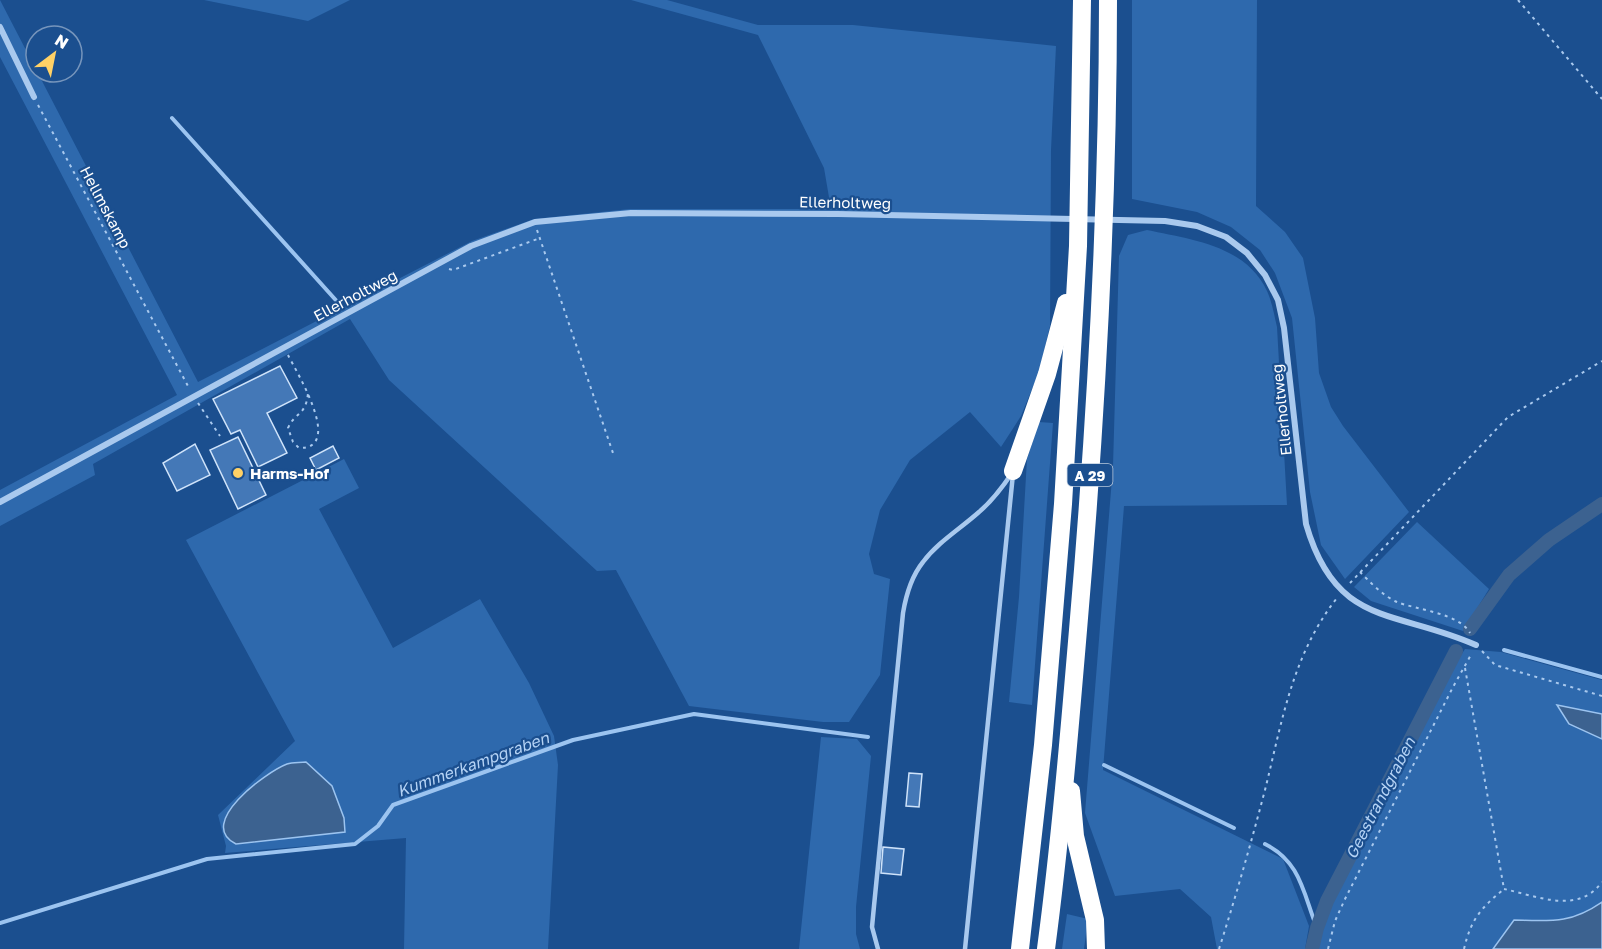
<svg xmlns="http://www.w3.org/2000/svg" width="1602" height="949" font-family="'Golos Text',sans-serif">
	<rect width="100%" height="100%" fill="#1b4f8f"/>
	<!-- green -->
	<g fill="#2e69ad">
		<polygon points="0,0 198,382 472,241 534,219 630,209 831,209 824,168 758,35 631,0 667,0 758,25 853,25 1056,46 1051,150 1050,326 1039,372 1021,416 1001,447 970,412 910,460 880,510 869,554 874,574 890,579 880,675 849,722 823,722 689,706 616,570 597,571 389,380 350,319 93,464 95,475 0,526 0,490 177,395 0,57"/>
		<polygon points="204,0 350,0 308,21"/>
		<polygon points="1132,0 1257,0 1256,206 1285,232 1303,258 1315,318 1319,373 1331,407 1343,426 1409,512 1345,579 1321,545 1310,492 1292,318 1275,273 1260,250 1231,227 1197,212 1132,199"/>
		<path d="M1147,230c42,9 99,15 120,61 5,11 7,23 10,36l10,178 -163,1 -21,264 180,89 26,67 -4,23h-88l-6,-32 -31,-28 -65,7 -30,-83 28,-347 6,-210 9,-21z"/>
		<polygon points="1039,422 1053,423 1032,705 1009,702 1019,597 1027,459"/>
		<polygon points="344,459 359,488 319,509 393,648 480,599 529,683 554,736 558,765 548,949 404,949 406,838 225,853 226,846 218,815 295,741 186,540"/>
		<polygon points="1417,522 1489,589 1463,631 1371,601 1354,587"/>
		<path d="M1465,649l36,3 101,28v34l-44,-9 11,20 33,14v163c-32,21 -51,19 -88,18l-21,29h-177l14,-47 117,-225z"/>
		<polygon points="821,737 857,739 871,756 856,907 856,934 860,949 799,949"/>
		<polygon points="1067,914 1088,919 1084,949 1062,949"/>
	</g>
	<!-- water -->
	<g fill="#3c6290" stroke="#9cc4f0" stroke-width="1.5">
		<polygon points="1557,705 1602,714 1602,739 1569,724"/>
		<path d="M306,762l26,24 12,32 1,14 -109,12c-41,-20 30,-72 51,-80 6,-2 13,-1 19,-2z"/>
		<path d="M1602,902v47h-109l21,-29c37,1 56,4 88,-18z"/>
	</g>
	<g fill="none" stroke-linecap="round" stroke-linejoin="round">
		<!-- stream -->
		<g stroke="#9cc4f0" stroke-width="4">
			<polyline points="172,118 342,307"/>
			<polyline points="1504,650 1602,677"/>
			<polyline points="1104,765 1234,828"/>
			<path d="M1265,844c36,18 38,49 52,84"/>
			<polyline points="0,923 207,859 355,844 378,826 393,805 573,740 694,714 868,737"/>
		</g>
		<!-- canal -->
		<g stroke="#3c6290" stroke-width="14">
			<polyline points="1470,629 1509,575 1549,540 1602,504"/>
			<polyline points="1312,949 1317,928 1327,901 1456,651"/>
		</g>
	</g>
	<!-- building -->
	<g fill="#4478b7" stroke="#cfe3fa" stroke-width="1.5">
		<polygon points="280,366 297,398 267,413 287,453 258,467 240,430 231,434 213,399"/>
		<polygon points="238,437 266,495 238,509 210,450"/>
		<polygon points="195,444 210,475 177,491 163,463"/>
		<polygon points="333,446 339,458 316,470 310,458"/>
		<polygon points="909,773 922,774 919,807 906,806"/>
		<polygon points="883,847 904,849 901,875 881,873"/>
	</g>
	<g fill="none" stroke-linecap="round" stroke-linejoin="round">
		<!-- path -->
		<g stroke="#a9c9ee" stroke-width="2" stroke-dasharray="3 4.5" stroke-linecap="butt">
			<polyline points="1518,0 1602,99"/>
			<polyline points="38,105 189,388"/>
			<polyline points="537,230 614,456"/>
			<polyline points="449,269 453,270 540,238"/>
			<path d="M288,355c9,18 56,94 11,93l-6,-6 -5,-14c7,-16 18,-12 20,-35"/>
			<polyline points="198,403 220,436"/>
			<path d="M1360,572c10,10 23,24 37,30 20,8 62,11 73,31"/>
			<polyline points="1350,583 1508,417 1602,361"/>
			<polyline points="1482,651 1495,665 1602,696"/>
			<polyline points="1465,668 1504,889"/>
			<path d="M1504,889c33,7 74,26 98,-7"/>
			<path d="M1219,949c17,-53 32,-106 46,-159 17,-68 27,-135 72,-192"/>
			<polyline points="1328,949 1335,921 1345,899 1453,687 1472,653"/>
			<path d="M1464,949c7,-30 17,-41 40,-60"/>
		</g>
		<!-- lane -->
		<g stroke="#a9c9ee" stroke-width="4.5">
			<path d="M878,949l-6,-22 2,-21 29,-293c3,-18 8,-36 20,-51 15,-20 37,-33 56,-50 13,-11 23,-24 33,-39"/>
			<polyline points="965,949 1013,474"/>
		</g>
		<!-- street -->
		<g stroke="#a9c9ee" stroke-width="6">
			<polyline points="0,27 34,97"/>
			<path d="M0,502l471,-256 64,-24 96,-9 207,1 327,7 32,5 29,11 21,16 18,22 13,25 6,28 22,196c30,104 89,85 170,121"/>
		</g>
		<!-- highway -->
		<g stroke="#fff" stroke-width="18">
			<polyline points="1013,471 1047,374 1066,303"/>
			<polyline points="1071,791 1075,836 1095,920 1096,949"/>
			<polyline points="1020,949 1043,745 1063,504 1078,246 1082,0"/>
			<path d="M1046,949c14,-106 23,-212 32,-319 18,-209 30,-420 30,-630"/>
		</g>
	</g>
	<!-- markers -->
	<circle fill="#ffd166" stroke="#1b4f8f" stroke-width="2" cx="238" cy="473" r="6"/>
	<g text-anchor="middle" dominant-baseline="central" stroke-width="4.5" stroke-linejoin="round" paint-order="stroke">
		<!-- shield labels -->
		<rect fill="#1b4f8f" stroke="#bbcadd" stroke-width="1.5" x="1067.5" y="464" width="45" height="22" rx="4.5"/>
		<g font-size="14" font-weight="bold" fill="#fff">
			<text x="1090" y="475">A 29</text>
		</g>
		<!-- street labels -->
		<g font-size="15" fill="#fff" stroke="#1b4f8f">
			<text transform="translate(845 202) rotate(1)">Ellerholtweg</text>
			<text transform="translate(106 207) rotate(62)">Hellmskamp</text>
			<text transform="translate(355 295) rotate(-28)">Ellerholtweg</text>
			<text transform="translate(1281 410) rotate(-96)">Ellerholtweg</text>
		</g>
		<!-- poi labels -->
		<g font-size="15" font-weight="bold" fill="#fff" stroke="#1b4f8f" text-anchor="start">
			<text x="250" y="473">Harms-Hof</text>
		</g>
		<!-- water labels -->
		<g font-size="16" font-style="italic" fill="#b5d3f5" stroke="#1b4f8f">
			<text transform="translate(473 764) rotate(-20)">Kummerkampgraben</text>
			<text transform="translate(1380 798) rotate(-63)">Geestrandgraben</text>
		</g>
	</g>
	<!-- north arrow -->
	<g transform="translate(54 54) rotate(32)"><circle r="28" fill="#1b4f8f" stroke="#7695bc" stroke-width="1.5"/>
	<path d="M0-4.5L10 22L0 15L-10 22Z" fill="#ffd166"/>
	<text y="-9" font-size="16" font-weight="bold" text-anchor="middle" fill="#ffffff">N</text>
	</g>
</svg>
